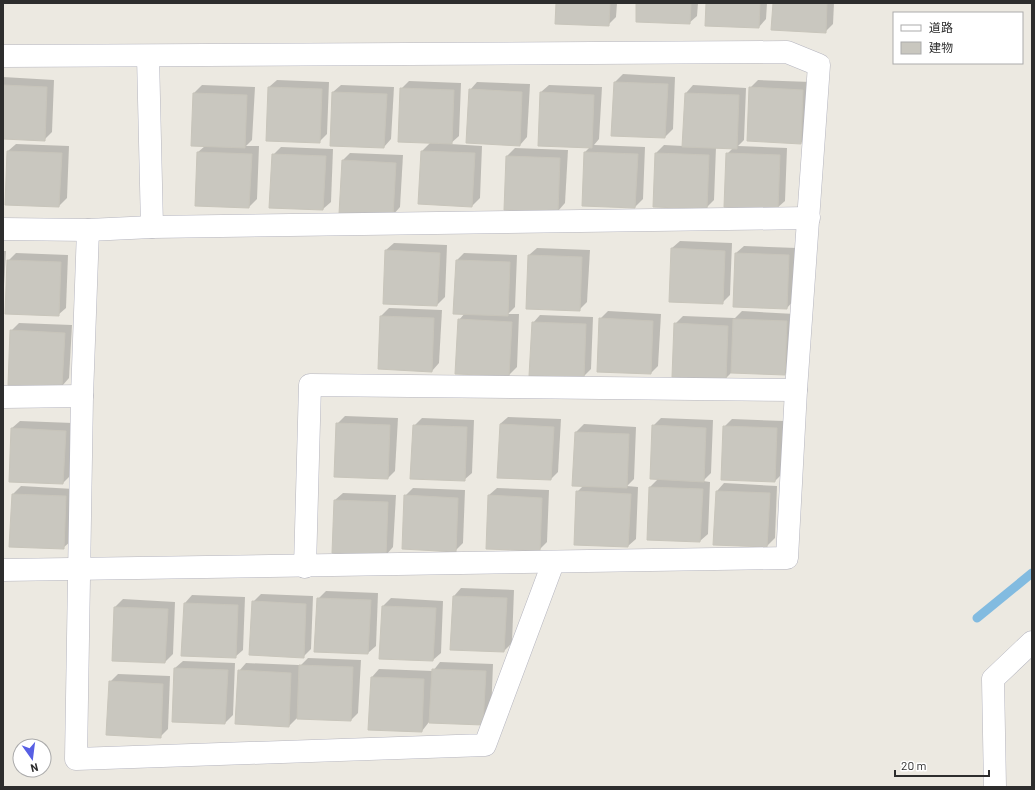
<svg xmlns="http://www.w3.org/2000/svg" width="1035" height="790" font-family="Barlow,'Noto Sans JP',sans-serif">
	<rect width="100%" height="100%" fill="#ece9e1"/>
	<!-- shadow -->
	<g fill="#0003">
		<polygon points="557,3 617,3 616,17 608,25"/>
		<polygon points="637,3 698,3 697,16 689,23"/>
		<polygon points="707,3 767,3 766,19 759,27"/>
		<polygon points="774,3 834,3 833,24 825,32"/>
		<polygon points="623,74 675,77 673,129 665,137 615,82"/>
		<polygon points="3,77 54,80 52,132 44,140 3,138"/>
		<polygon points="277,80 329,82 327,134 319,142 269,87"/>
		<polygon points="758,80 811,82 808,135 801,143 750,88"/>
		<polygon points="409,81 461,83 459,136 450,144 482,146 480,198 472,206 422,151 431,142 401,89"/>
		<polygon points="477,82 530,84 527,137 520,145 470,90"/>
		<polygon points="202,85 255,87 252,140 246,146 259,146 257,199 249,207 196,205 198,152 205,146 192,145 194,93"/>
		<polygon points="341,85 394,87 391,139 384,147 333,92"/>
		<polygon points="549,85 602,87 599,139 594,145 645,147 643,199 635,207 583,205 585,152 590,147 541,92"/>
		<polygon points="693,85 746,88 744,140 738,146 787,148 785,201 777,208 727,154 733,148 716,147 714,200 706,208 654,206 656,153 664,145 683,146 686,93"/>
		<polygon points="16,144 69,146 67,198 59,206 8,151"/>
		<polygon points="281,147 333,149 331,202 323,209 273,155"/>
		<polygon points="515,148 568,150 565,203 558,211 507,156"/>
		<polygon points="350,153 403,155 400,207 393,215 343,160"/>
		<polygon points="680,241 732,243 730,295 722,303 672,248"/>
		<polygon points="394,243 447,245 445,297 437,305 386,250"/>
		<polygon points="744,246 797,248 794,300 787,308 736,253"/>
		<polygon points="537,248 590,250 587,302 579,310 529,255"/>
		<polygon points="3,251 6,251 3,303"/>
		<polygon points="16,253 68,255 66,308 58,315 8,261"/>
		<polygon points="464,253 517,255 515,307 508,314 519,314 517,367 509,375 459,320 465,313 457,260"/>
		<polygon points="389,308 442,310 439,363 432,371 379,368 381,316"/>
		<polygon points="608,311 661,314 658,366 651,373 600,319"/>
		<polygon points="742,311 795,314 792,366 785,374 732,372 725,379 675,324 683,316 735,318"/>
		<polygon points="540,315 593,317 591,369 583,377 533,323"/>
		<polygon points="19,323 72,325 69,378 62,386 11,331"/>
		<polygon points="345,416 398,418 395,471 388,478 337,424"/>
		<polygon points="508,417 561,419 558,472 551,479 500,424"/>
		<polygon points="422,418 474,420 472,473 464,480 414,426"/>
		<polygon points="661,418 713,420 711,473 703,481 710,482 708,534 700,541 648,539 650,487 658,479 653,426"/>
		<polygon points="732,419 785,421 782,474 775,481 724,427"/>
		<polygon points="20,421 73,423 71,475 63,483 12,428"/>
		<polygon points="584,424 636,427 634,479 627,486 638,487 636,539 628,546 577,492 584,485 576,432"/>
		<polygon points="724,483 777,486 775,538 767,546 717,491"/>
		<polygon points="21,486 74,489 71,541 63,548 13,494"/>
		<polygon points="413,488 465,490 463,543 455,551 405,496"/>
		<polygon points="497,488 549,490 547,542 539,550 489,495"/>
		<polygon points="343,493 396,495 393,547 386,555 335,500"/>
		<polygon points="461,588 514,590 512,643 504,651 454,596"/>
		<polygon points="326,591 378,593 376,646 368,653 315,651 318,599"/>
		<polygon points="261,594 313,596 311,649 303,657 253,602"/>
		<polygon points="192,595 245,597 243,650 235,657 185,603"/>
		<polygon points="391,598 443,601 441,653 433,660 383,606"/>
		<polygon points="123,599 175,602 173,654 165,662 115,607"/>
		<polygon points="308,658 361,660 358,713 351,720 298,717 289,726 239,671 246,663 299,665 299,667"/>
		<polygon points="183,661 235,663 233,715 225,723 175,668"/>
		<polygon points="440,662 493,664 491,716 483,724 429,722 422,731 372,677 379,669 433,671"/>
		<polygon points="118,674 170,676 168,729 160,737 110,682"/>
	</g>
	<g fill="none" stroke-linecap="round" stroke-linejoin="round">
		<!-- stream -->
		<polyline stroke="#82bbe0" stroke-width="9" points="977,618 1032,573"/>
	</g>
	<!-- building -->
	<g fill="#c9c7bf" stroke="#c8c5bb">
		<polygon points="556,3 610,3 609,26 555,24"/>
		<polygon points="636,3 691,3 690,24 636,22"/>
		<polygon points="706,3 760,3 759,28 705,26"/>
		<polygon points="773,3 827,3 826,33 771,30"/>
		<polygon points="614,82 668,84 665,138 611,136"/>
		<polygon points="3,85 47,87 45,141 3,139"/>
		<polygon points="268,87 322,89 320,143 266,141"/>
		<polygon points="749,87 803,90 801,144 747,141"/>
		<polygon points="400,88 454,90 452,144 398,142"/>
		<polygon points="469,89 522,92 520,146 466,143"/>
		<polygon points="332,92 387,94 384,148 330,146"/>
		<polygon points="540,92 594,95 592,148 538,146"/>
		<polygon points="193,93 247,95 245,148 191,146"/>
		<polygon points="685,93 739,95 737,149 682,147"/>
		<polygon points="7,151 62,153 59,207 5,205"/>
		<polygon points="421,151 475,153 472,207 418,204"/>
		<polygon points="197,152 252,154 249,208 195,206"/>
		<polygon points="584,152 638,154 635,208 582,206"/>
		<polygon points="655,153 709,155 707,209 653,207"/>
		<polygon points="726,153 780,155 778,209 724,207"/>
		<polygon points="272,154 326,156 323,210 269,208"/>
		<polygon points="506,156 560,158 558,212 504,210"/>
		<polygon points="342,160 396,163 393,216 339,214"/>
		<polygon points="671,248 725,251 723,304 669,302"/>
		<polygon points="385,250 440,253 437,306 383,304"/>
		<polygon points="735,253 789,255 787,309 733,307"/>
		<polygon points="528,255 582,257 580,311 526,309"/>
		<polygon points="7,260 61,262 59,316 5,314"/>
		<polygon points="456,260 510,262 508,316 453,314"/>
		<polygon points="380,316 434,318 432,372 378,369"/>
		<polygon points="599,318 653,321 651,374 597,372"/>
		<polygon points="458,319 512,322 509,376 455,374"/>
		<polygon points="733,319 787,321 785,375 731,373"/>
		<polygon points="532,322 586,324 584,378 529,376"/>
		<polygon points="674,323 728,326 726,380 672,377"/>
		<polygon points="10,330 65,333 62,387 8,385"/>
		<polygon points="336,423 390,425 388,479 334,477"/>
		<polygon points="500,424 554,427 551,480 497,478"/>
		<polygon points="413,425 467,427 465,481 410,479"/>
		<polygon points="652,425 706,428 704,482 650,479"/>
		<polygon points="723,426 777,428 775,482 721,480"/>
		<polygon points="11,428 66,431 63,484 9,482"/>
		<polygon points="575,432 629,434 627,488 572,486"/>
		<polygon points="649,487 703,489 700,542 647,540"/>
		<polygon points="576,491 631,494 628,547 574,545"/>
		<polygon points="716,491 770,493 767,547 713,545"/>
		<polygon points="12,494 66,496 64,549 9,547"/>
		<polygon points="404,495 458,498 456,552 402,549"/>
		<polygon points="488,495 542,498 540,551 486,549"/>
		<polygon points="334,500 388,502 386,556 332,553"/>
		<polygon points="453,596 507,598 504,652 450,650"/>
		<polygon points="317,598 371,600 368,654 314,652"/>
		<polygon points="252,601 306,604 304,658 249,655"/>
		<polygon points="184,603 238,605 236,658 181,656"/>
		<polygon points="382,606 436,608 433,661 379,659"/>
		<polygon points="114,607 168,609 165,663 112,661"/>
		<polygon points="299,665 353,667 351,721 297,719"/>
		<polygon points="174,668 228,670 225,724 172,722"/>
		<polygon points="432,669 486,671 483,725 429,723"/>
		<polygon points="238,670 291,673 289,727 235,724"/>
		<polygon points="371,677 424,679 422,732 368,730"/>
		<polygon points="109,681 163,684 161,738 106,735"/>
	</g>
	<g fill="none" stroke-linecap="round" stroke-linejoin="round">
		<defs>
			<g id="street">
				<polyline points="3,56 787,52 819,65 796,390 787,558 3,570"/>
				<polyline points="148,56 152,227"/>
				<polyline points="3,229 88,230 152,227 809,218"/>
				<polyline points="88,230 82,396 76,759 485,745 553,563"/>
				<polyline points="3,397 82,396"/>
				<polyline points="305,567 310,385 796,390"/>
			</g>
			<polyline id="secondary" points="995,787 993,679 1032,642"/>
		</defs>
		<!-- street casing -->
		<use href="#street" stroke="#b5b5bf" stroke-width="23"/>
		<!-- secondary casing -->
		<use href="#secondary" stroke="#b5b5bf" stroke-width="23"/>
		<!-- street -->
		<use href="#street" stroke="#fff" stroke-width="22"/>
		<!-- secondary -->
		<use href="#secondary" stroke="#fff" stroke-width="22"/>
	</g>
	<!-- border -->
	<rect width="1035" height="790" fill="none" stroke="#2d2d2d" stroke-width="8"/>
	<!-- legend -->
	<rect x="893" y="12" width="130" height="52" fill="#ffffff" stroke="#ababab"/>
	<rect x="901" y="25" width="20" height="6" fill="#ffffff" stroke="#ababab"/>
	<text x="929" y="32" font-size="12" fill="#2d2d2d">道路</text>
	<rect x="901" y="42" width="20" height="12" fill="#c9c7bf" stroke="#ababab"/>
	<text x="929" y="52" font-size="12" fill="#2d2d2d">建物</text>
	<!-- north arrow -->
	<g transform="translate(32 758) rotate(166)"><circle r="19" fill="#ffffff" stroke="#ababab"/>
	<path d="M0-3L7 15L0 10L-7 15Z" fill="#575fe4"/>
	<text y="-6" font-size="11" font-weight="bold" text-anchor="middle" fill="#2d2d2d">N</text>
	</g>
	<!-- scale -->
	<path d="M895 770v6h94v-6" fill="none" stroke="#2d2d2d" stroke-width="2"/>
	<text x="901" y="770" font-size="12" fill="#2d2d2d" stroke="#ffffff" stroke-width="3" paint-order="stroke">20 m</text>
</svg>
